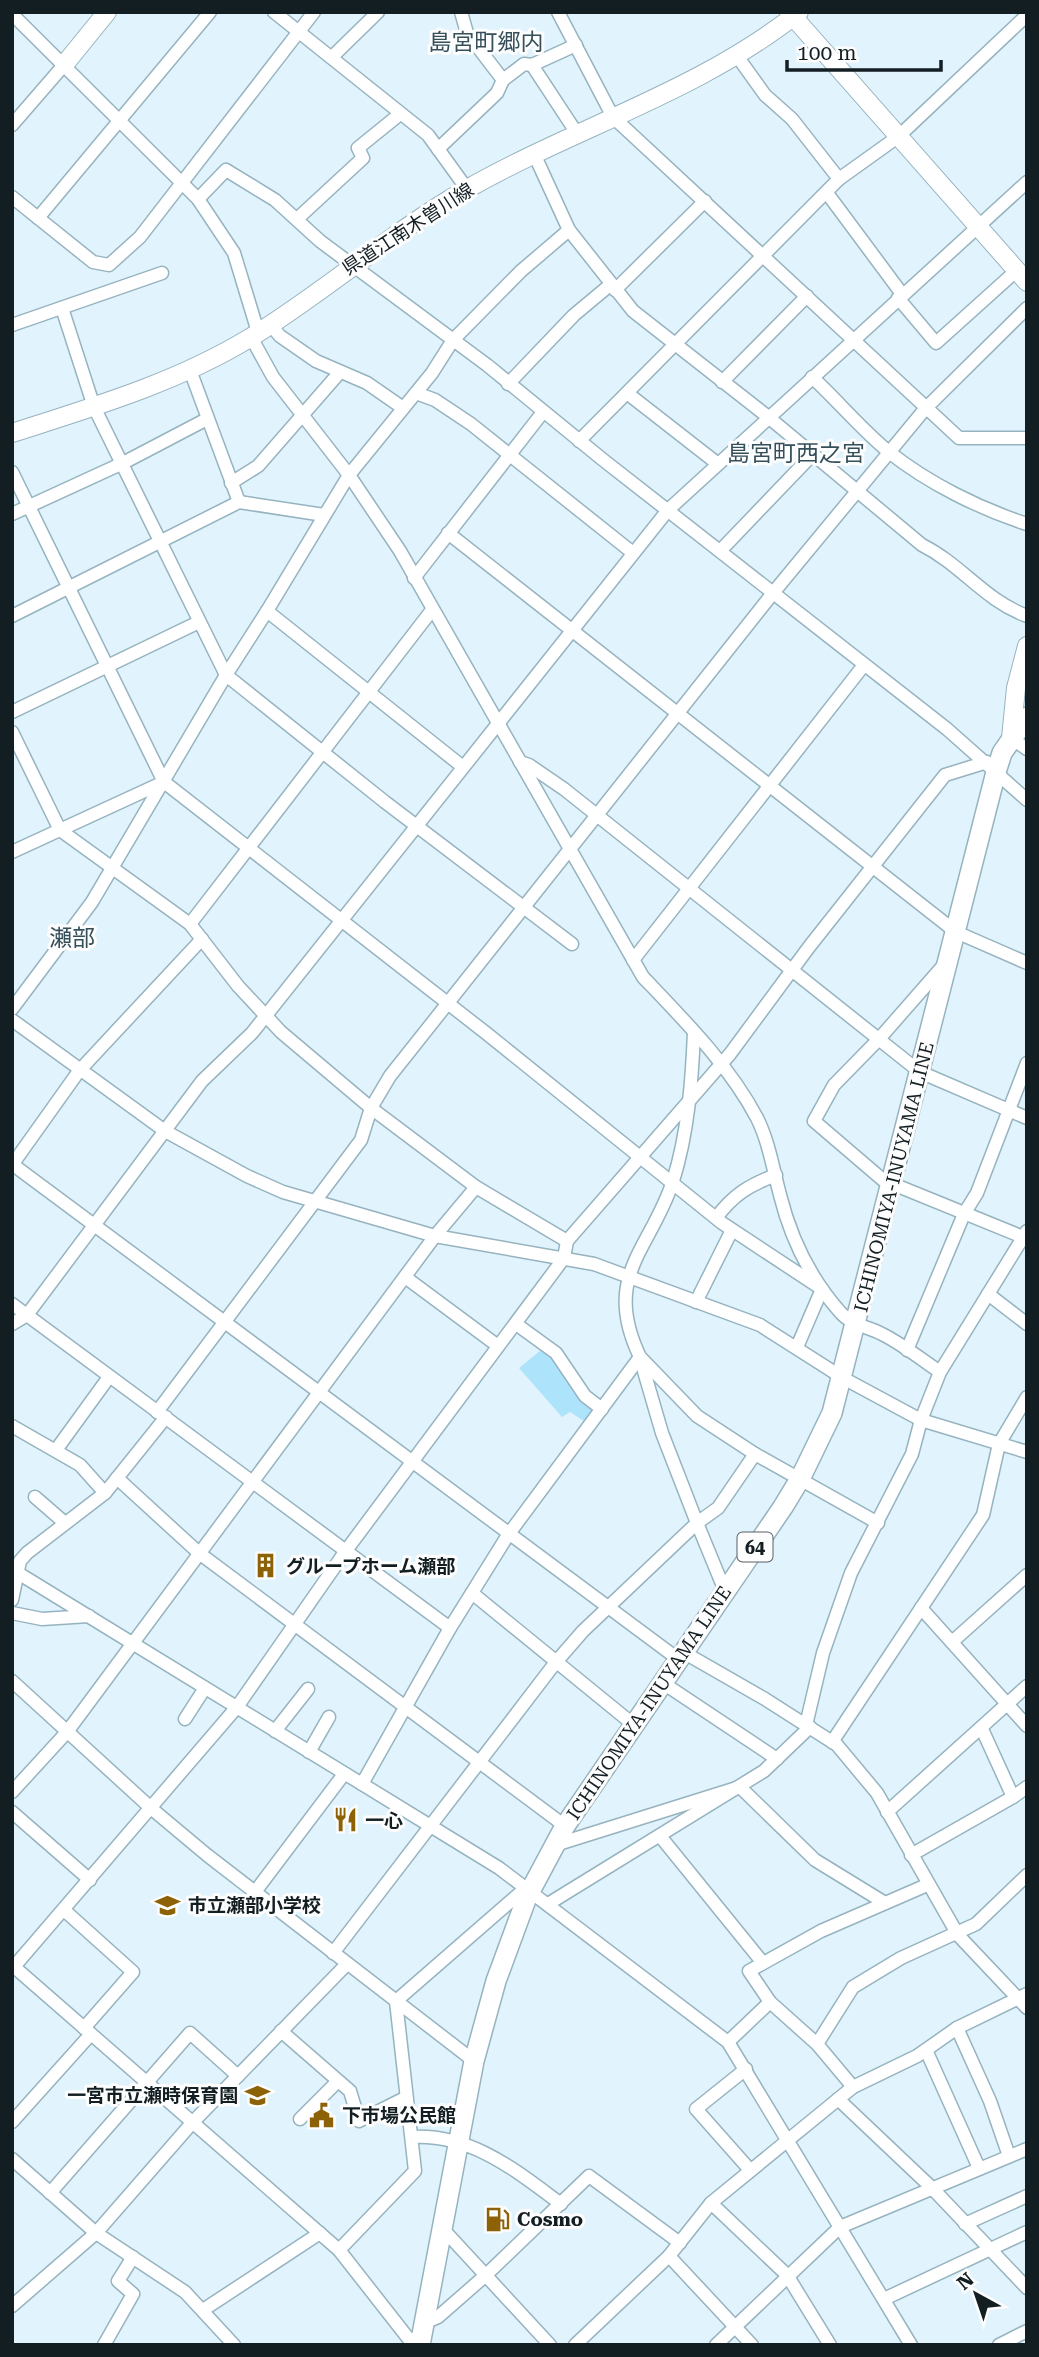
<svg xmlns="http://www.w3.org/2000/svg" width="1039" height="2357" font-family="'Roboto Serif','Noto Sans JP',serif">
	<rect width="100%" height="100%" fill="#e1f3fc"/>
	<!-- green -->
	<polygon fill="#ade4fc" points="546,1346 597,1410 587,1423 570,1412 562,1417 519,1368"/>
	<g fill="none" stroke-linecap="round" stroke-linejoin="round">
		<defs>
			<g id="street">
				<polyline points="274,12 428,135 467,189"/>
				<polyline points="461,12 467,33 503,80"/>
				<polyline points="558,12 613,117 959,438 1027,438"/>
				<polyline points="12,14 198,199 234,253 258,332"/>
				<polyline points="737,56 765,95 792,119 839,179"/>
				<polyline points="332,57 378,12"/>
				<polyline points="532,65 578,135"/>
				<polyline points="12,125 64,65"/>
				<polyline points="438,149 497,93 503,80 524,64 532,65 576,45"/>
				<path d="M535,156l34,74 64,81 134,105 155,129c40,20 62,55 105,71"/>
				<polyline points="827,193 902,294"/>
				<polyline points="12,197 93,262 109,265 140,237 314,12"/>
				<polyline points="198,199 226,170 275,200 320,241 487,365 602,459 947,729 1027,800"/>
				<polyline points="38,218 210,12"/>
				<polyline points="297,219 363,158 358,148 400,114"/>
				<polyline points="615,290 705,201"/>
				<polyline points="898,298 936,343 1016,271"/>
				<polyline points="62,308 94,407 226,675 385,802 572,944"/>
				<polyline points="269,323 280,336 316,361 367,383 403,408"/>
				<polyline points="12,325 162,273"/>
				<path d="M251,337l22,40 76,98 51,76 243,426c41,43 86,88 114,141 12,24 16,51 23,77 11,44 30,83 60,117 12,14 27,14 42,22 20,10 39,25 58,38"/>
				<polyline points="190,370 239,502"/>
				<path d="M812,377c26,24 50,53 77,75 39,31 91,57 138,72"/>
				<polyline points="722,382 807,296"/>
				<polyline points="508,384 574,315 610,285"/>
				<polyline points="416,393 435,400 471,424 633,553"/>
				<polyline points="627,393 718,464"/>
				<polyline points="579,441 839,179 899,136 1025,17"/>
				<polyline points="12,472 164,782 486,1033 722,1223 822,1289 797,1347"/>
				<polyline points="231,483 258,466 340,372"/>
				<polyline points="12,514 123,463 207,419"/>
				<polyline points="448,533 956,932 1027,963"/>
				<polyline points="720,551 813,454"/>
				<polyline points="414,578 543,412"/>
				<polyline points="267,611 349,475 432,373 453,340 521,271 569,230"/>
				<polyline points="12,616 239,502 324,515"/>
				<polyline points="12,712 199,622"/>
				<polyline points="12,732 60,830 190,924 238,986 281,1032 371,1108 476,1187 567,1241 564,1258 345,1552 237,1707 12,1969"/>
				<polyline points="1011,738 1027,749"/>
				<polyline points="520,762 529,765 564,789 920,1072 1027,1118"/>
				<polyline points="12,852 164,782"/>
				<polyline points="190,924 432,610"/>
				<polyline points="633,960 864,665"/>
				<polyline points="943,966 879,1039 834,1085 814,1121 883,1180 1023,1237"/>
				<polyline points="12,1009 92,902 226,675 267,611 463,767"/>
				<polyline points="12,1020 165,1131 247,1176 283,1192 435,1236 594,1264 760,1325 843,1378 921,1420 1027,1452"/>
				<path d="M694,1032c-2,49 -6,101 -21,149 -22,68 -72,95 -33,176l57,59 58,38 123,69"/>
				<polyline points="12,1164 678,1659"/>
				<polyline points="12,1165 79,1071 202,939"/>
				<path d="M716,1218c17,-23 33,-33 60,-43"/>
				<polyline points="567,1241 730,1054 809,947 945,775 987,762"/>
				<polyline points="405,1277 498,1346"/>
				<polyline points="988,1294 1027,1324"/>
				<polyline points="696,1302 732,1230"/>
				<polyline points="12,1304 450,1628"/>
				<polyline points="12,1324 27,1315 202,1081 252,1033 668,510 1027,182"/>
				<polyline points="516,1324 556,1353 585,1396 602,1409"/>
				<polyline points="907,1350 964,1214 977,1193 1027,1063"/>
				<polyline points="641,1361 662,1433 697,1523 718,1508 755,1454"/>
				<polyline points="157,1412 361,1140 371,1108 390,1076 773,593 925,409 1027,308"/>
				<polyline points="12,1426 80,1465 105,1493"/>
				<polyline points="56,1450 109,1377"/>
				<polyline points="117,1478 199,1553 565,1826"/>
				<polyline points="35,1497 65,1523"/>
				<polyline points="18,1573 499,1868 728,2042 911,2345"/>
				<polyline points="472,1593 634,1725"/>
				<polyline points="12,1600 20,1561 27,1553 105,1493 166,1417"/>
				<polyline points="921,1608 1027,1726"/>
				<polyline points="12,1613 42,1619 89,1616"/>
				<polyline points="952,1642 1027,1575"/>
				<polyline points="683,1652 765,1699 837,1745 877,1793 958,1935 1027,2008"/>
				<polyline points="12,1681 152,1809 207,1855 474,2061"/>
				<polyline points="663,1683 777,1759"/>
				<polyline points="185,1719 205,1688"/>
				<polyline points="806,1725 823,1653 851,1573 912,1454 921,1420 940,1372 1027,1231"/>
				<polyline points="275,1731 308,1689"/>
				<polyline points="832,1742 983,1515 999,1444 1027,1397"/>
				<polyline points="309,1752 329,1717"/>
				<polyline points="362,1784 450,1628 508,1535 640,1357"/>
				<polyline points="12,1792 67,1732 435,1236 476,1187"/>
				<polyline points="1013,1797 1027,1787"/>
				<polyline points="12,1812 90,1880"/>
				<polyline points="887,1812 1027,1686"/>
				<polyline points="660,1836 763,1963"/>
				<polyline points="555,1845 740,1787 815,1860 885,1903"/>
				<polyline points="911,1855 1013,1797 982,1729"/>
				<polyline points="255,1892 344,1774"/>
				<polyline points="548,1904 764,1771 810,1727"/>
				<polyline points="64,1910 133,1972 84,2028"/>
				<polyline points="333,1953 556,1662 583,1631 697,1523 725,1591"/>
				<polyline points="12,1965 339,2250 408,2338 420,2342"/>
				<polyline points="957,2028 990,2101 1009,2156"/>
				<polyline points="281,2031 350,2091 359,2121 405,2098"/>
				<polyline points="728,2042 770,2002"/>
				<polyline points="817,2044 853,1987 901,1958 976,1924 1027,1875"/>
				<polyline points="926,2050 979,2168"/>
				<polyline points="746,2069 696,2109 750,2170"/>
				<polyline points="853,2087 817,2044 770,2002 749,1971 821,1931 927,1885"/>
				<polyline points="838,2099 932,2188 1027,2288"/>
				<polyline points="300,2119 337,2082"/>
				<polyline points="12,2122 91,2034"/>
				<path d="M412,2137c60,-3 103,33 149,67"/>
				<polyline points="12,2159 96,2233 185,2292 234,2345"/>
				<polyline points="50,2193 190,2033 238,2076"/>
				<polyline points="711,2203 787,2275 830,2345"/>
				<polyline points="965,2224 1027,2196"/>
				<polyline points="442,2228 550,2345"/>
				<polyline points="339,2250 415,2171 396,2001 527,1887"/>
				<polyline points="669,2256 752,2345"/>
				<polyline points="884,2299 1027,2232"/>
				<polyline points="12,2306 96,2233 192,2123 347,1964"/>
				<polyline points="203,2310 320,2233"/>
				<polyline points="424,2323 438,2317 486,2275 589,2176 680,2243"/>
				<polyline points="104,2345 133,2294 118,2281 133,2257"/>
				<polyline points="575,2345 669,2256 711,2203 853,2087 917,2056 957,2028 1027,1994"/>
				<polyline points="716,2345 840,2227 1027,2149"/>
				<polyline points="999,2345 1027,2331"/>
			</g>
			<g id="secondary">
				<polyline points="789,12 1027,282"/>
				<polyline points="64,65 107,12"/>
				<path d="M12,433c81,-26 163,-50 236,-94 76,-46 142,-106 219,-150 109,-62 233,-98 332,-177"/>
				<polyline points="1011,738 1016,688 1027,646"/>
			</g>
			<polyline id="primary" points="420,2345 474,2061 496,1981 527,1897 565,1826 783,1507 800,1479 832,1413 996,772 1002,753 1027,717"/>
		</defs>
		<!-- street casing -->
		<use href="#street" stroke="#96b3c0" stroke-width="15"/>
		<!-- secondary casing -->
		<use href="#secondary" stroke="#96b3c0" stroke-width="20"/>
		<!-- primary casing -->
		<use href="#primary" stroke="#96b3c0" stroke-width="22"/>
		<!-- street -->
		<use href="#street" stroke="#fff" stroke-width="12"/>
		<!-- secondary -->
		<use href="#secondary" stroke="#fff" stroke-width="18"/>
		<!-- primary -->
		<use href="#primary" stroke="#fff" stroke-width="19"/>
	</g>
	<!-- icons -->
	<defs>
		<symbol id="building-bare" viewBox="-9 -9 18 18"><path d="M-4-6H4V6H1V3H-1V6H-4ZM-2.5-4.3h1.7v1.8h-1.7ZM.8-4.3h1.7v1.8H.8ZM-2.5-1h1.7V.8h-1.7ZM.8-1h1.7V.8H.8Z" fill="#8d6207" stroke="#fdfdfd" stroke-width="2.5" paint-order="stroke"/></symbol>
		<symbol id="restaurant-bare" viewBox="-9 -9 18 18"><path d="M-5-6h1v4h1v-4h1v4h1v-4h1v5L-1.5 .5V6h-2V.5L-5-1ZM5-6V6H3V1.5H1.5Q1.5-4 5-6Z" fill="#8d6207" stroke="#fdfdfd" stroke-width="2.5" paint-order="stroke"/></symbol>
		<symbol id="school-bare" viewBox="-9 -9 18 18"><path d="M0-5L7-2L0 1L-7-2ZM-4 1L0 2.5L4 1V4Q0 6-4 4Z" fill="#8d6207" stroke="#fdfdfd" stroke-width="2.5" paint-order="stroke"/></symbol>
		<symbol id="civic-bare" viewBox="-9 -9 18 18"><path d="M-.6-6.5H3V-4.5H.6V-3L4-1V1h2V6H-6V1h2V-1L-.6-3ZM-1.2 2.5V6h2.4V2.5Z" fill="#8d6207" stroke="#fdfdfd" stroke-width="2.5" paint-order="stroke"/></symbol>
		<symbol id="fuel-bare" viewBox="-9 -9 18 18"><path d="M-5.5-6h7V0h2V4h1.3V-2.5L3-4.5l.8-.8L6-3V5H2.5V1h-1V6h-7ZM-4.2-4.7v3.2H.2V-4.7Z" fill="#8d6207" stroke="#fdfdfd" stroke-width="2.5" paint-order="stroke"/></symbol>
	</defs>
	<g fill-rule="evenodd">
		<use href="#building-bare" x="248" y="1548" width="35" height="35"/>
		<use href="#restaurant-bare" x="328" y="1802" width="35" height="35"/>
		<use href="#school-bare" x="150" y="1888" width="35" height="35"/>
		<use href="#school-bare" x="240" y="2078" width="35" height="35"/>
		<use href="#civic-bare" x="304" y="2098" width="35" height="35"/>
		<use href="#fuel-bare" x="480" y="2202" width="35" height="35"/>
	</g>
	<g text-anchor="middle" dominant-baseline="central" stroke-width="6" stroke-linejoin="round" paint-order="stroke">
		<!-- shield labels -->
		<rect fill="#fdfdfd" stroke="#596164" stroke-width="2" x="737.5" y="1532.5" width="35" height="29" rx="5"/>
		<g font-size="18" font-weight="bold" fill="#131e23">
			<text x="755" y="1547">64</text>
		</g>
		<!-- street labels -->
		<g font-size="19" fill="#131e23" stroke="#fdfdfd">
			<text transform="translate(408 229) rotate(-33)">県道江南木曽川線</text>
			<text transform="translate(894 1177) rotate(-76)">ICHINOMIYA-INUYAMA LINE</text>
			<text transform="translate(649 1703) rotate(-56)">ICHINOMIYA-INUYAMA LINE</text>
		</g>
		<!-- poi labels -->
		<g font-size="19" font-weight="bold" fill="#131e23" stroke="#fdfdfd" text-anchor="start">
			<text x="286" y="1566">グループホーム瀬部</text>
			<text x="365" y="1820">一心</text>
			<text x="188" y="1905">市立瀬部小学校</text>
			<text x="238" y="2095" text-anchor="end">一宮市立瀬時保育園</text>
			<text x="342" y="2115">下市場公民館</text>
			<text x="517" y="2219">Cosmo</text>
		</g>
		<!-- quarter labels -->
		<g font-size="23" fill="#354f5b" stroke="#fdfdfd">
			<text x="486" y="42">島宮町郷内</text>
			<text x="796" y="453">島宮町西之宮</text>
			<text x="72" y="938">瀬部</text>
		</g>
	</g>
	<!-- border -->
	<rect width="1039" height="2357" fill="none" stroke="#131e23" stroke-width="28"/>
	<!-- north arrow -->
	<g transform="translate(976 2294) rotate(320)" stroke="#fdfdfd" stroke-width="5" paint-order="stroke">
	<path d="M0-5L12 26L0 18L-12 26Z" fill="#131e23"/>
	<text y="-10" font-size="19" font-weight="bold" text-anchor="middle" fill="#131e23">N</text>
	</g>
	<!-- scale -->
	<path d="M787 60v10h154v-10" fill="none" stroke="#131e23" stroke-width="3.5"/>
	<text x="797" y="60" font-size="21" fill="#131e23" stroke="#fdfdfd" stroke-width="5" paint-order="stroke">100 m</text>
</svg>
